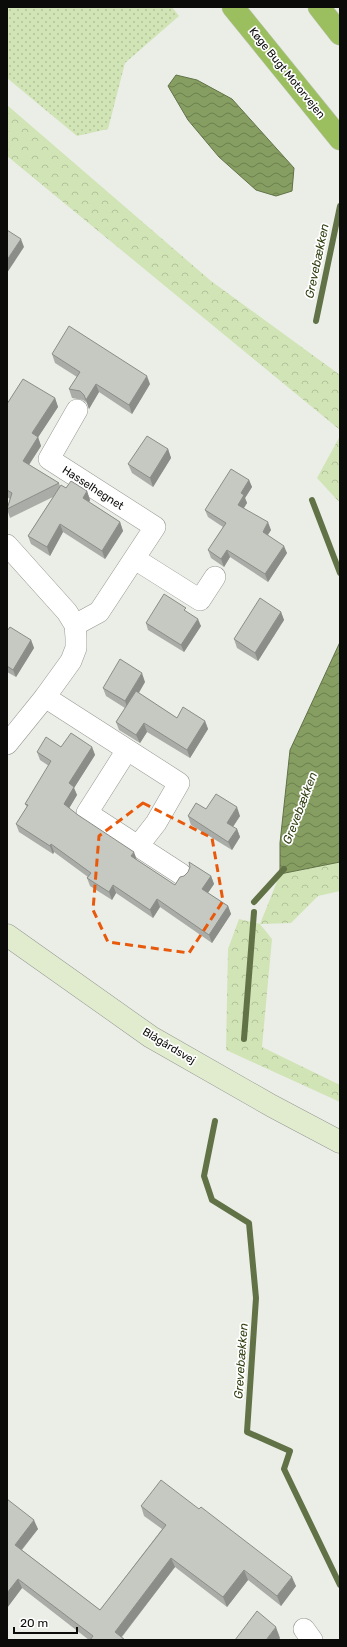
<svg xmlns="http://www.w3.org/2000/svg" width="347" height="1647" font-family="Rubik,sans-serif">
	<defs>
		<pattern id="grass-dots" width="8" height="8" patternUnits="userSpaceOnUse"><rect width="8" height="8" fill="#d1e4b6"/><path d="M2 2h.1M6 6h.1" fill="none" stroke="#b2c29b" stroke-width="1.8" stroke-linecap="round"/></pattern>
		<pattern id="forest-crowns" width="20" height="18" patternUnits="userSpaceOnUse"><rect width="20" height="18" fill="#d1e4b6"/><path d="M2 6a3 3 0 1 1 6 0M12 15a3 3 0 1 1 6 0" fill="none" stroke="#b2c29b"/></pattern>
		<pattern id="water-waves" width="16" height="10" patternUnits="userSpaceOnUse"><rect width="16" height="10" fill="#869e61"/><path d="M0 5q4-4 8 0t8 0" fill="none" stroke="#6c7f4e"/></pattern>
	</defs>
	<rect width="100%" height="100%" fill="#ebeee7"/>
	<!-- grass -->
	<polygon fill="url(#grass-dots)" points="7,7 172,7 179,16 125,63 108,129 77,136 7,78"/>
	<!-- forest -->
	<g fill="url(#forest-crowns)">
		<polygon points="7,105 211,281 340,375 340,430 7,156"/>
		<polygon points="340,436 340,503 317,478"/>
		<polygon points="340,862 340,891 318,896 291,923 260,924 272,939 262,1047 340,1085 340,1102 226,1050 228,949 239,919 260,924 280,874"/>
	</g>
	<!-- water -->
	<g fill="url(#water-waves)" stroke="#617247">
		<polygon points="176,75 197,80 232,99 294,168 292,191 276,196 256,190 219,157 188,120 168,86"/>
		<polygon points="340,642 340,862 280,874 280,843 290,750"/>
	</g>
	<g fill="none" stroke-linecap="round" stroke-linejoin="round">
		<!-- stream -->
		<g stroke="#617247" stroke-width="6">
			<polyline points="316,321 340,206"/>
			<polyline points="312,500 340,573"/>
			<polyline points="254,902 284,869"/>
			<polyline points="244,1039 254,912"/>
			<polyline points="215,1121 204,1176 212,1200 249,1223 256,1298 247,1432 290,1451 284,1469 340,1585"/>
		</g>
		<defs>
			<g id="street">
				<polyline points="7,545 67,612 75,625 76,638 76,648 71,661 45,697 7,744"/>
				<polyline points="135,559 200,600 215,577"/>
				<polyline points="75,625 99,612 155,527 49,459 77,410"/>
				<polyline points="45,697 179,783 156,823 138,846"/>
				<polyline points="127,750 87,813 181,874"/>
				<polyline points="304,1629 312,1640"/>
			</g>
			<polyline id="secondary" points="7,935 151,1037 272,1106 340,1142"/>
			<g id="highway">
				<polyline points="233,7 340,139"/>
				<polyline points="319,7 340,34"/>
			</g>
		</defs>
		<!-- street casing -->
		<use href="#street" stroke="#969993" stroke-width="22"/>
		<!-- secondary casing -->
		<use href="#secondary" stroke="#969993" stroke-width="23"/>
		<!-- highway casing -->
		<use href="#highway" stroke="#c9cac9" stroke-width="23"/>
		<!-- street -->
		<use href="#street" stroke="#fff" stroke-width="21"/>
		<!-- secondary -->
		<use href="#secondary" stroke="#e1eccf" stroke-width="22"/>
		<!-- highway -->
		<use href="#highway" stroke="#9bbe5f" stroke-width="22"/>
	</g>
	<!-- wall -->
	<g fill="#aaada7">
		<polygon points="52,354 150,384 132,414 99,392 89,409 87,403 83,400 72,398 69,389 77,377 55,363"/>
		<polygon points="55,398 58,407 38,437 41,446 29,465 59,483 60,486 66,488 87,491 90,500 89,502 120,522 123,531 105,559 63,532 50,556 31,544 28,536 53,497 10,518 7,509 10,499 7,497 7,404"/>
		<polygon points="168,449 171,458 153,487 132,473 128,464"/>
		<polygon points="249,480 252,487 245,498 247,503 244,508 271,530 268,535 287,553 268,582 230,557 224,567 211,558 208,550 223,527 208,517 205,510"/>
		<polygon points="187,612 201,626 184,652 148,630 146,623"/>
		<polygon points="281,612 284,620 258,661 237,648 234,639"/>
		<polygon points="7,631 31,640 34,648 16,677 7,672"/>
		<polygon points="145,682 139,693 177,718 205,721 208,729 190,758 147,732 140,743 119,730 116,722 125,708 106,696 103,688"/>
		<polygon points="61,747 92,747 95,755 74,788 77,795 69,808 137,860 175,885 211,876 214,884 208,893 228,906 231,914 212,943 160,907 153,918 116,893 112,900 90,886 87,878 88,877 54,852 53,854 19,832 16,824 27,807 25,804 49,766 40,760 37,752"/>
		<polygon points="188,816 240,816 233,827 237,829 240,837 232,850 191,825"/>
		<polygon points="7,1499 38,1529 22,1550 100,1610 162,1529 144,1516 141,1506 296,1586 281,1606 248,1580 227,1607 175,1567 122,1637 125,1640 89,1640 22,1588 7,1608"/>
	</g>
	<!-- shaded-wall -->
	<g fill="#8b8d88">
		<polygon points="21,239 24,247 7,273 7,260"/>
		<polygon points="147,376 150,384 132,414 129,405"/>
		<polygon points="96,384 99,392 89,409 86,400"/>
		<polygon points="55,398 58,407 35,442 32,433"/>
		<polygon points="38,437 41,446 26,469 23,461"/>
		<polygon points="168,449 171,458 153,487 150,478"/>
		<polygon points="249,480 252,487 245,498 247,503 241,512 238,505 241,493"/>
		<polygon points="87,491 90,500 86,507 83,498"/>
		<polygon points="120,522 123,531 105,559 102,551"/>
		<polygon points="268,522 271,530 265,539 263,532"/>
		<polygon points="60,524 63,532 50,556 47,547"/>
		<polygon points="284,546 287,553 268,582 265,574"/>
		<polygon points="227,550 230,557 224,567 221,559"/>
		<polygon points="281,612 284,620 258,661 255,653"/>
		<polygon points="198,619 201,626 184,652 181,645"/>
		<polygon points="31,640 34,648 16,677 13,670"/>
		<polygon points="142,673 145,682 128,710 125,701"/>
		<polygon points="205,721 208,729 190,758 187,750"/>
		<polygon points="144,723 147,732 140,743 136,735"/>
		<polygon points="92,747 95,755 74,788 77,795 67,812 64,804 69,783"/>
		<polygon points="237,807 240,816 230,831 227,823"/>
		<polygon points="237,829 240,837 232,850 228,842"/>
		<polygon points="51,844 54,852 53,854 50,846"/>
		<polygon points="134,852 137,860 131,856"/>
		<polygon points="211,876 214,884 205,897 202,889"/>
		<polygon points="113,885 116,893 112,900 109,892"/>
		<polygon points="157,899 160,907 153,918 150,910"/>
		<polygon points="228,906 231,914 212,943 209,935"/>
		<polygon points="34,1520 38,1529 18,1554 15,1545"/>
		<polygon points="171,1558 175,1567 119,1640 115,1632"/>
		<polygon points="244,1570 248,1580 227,1607 223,1597"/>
		<polygon points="292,1577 296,1586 281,1606 277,1596"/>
		<polygon points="18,1579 22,1588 7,1608 7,1593"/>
		<polygon points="276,1627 280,1638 279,1640 266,1640"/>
	</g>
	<!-- building -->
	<g fill="#c6c9c2" stroke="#8b8d88">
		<polygon points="7,230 21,239 7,260"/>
		<polygon points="69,326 147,376 129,405 96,384 86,400 84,395 80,391 69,389 80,372 52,354"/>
		<polygon points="23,379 55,398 32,433 38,437 23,461 59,483 7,509 12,493 7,490 7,404"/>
		<polygon points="147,436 168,449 150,478 128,464"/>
		<polygon points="231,469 249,480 241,493 244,495 238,505 268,522 263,532 284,546 265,574 227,550 221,559 208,550 226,523 205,510"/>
		<polygon points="71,481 87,491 83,498 120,522 102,551 60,524 47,547 28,536 61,485 66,488"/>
		<polygon points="164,594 186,608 184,610 198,619 181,645 146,623"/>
		<polygon points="260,598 281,612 255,653 234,639"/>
		<polygon points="10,627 31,640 13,670 7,666 7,631"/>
		<polygon points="120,659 142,673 125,701 103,688"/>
		<polygon points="136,691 177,718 183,707 205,721 187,750 144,723 136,735 116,722"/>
		<polygon points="71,733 92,747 69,783 74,787 64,804 78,815 134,852 131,856 175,885 180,877 184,876 188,872 190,867 189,862 211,876 202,889 228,906 209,935 157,899 150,910 113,885 109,892 87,878 91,873 51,844 50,846 16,824 28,805 25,804 51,761 37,752 46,737 61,747"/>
		<polygon points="216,794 237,807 227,823 237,829 228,842 188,816 196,803 206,809"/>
		<polygon points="161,1480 199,1509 201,1507 292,1577 277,1596 244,1570 223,1597 171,1558 115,1632 125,1640 90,1640 93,1636 18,1579 7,1593 7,1499 34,1520 15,1545 100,1610 166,1525 141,1506"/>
		<polygon points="257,1611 276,1627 266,1640 235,1640"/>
	</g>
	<!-- marked area -->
	<path fill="none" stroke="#e8590c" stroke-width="3" stroke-dasharray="8 5" stroke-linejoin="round" d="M143,803l69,35 11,63 -34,52 -81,-11 -15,-32 6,-74z"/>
	<g text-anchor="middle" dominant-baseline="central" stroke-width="3.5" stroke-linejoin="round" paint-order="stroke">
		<!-- street labels -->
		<g font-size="11" fill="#0b0c09" stroke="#fff">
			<text transform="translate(287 73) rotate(51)">Køge Bugt Motorvejen</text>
			<text transform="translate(93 488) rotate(33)">Hasselhegnet</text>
			<text transform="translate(169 1046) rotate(31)">Blågårdsvej</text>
		</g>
		<!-- water labels -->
		<g font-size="12" font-style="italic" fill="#2f3e10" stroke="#fff">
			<text transform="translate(317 261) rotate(-78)">Grevebækken</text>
			<text transform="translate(300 808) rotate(-69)">Grevebækken</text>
			<text transform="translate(241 1361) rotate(-86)">Grevebækken</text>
		</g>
	</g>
	<!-- border -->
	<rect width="347" height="1647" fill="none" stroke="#0b0c09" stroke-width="16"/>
	<!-- scale -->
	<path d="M14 1627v6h63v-6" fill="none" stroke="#0b0c09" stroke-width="2"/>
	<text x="20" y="1627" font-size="12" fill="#0b0c09" stroke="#ffffff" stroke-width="3" paint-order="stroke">20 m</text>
</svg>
